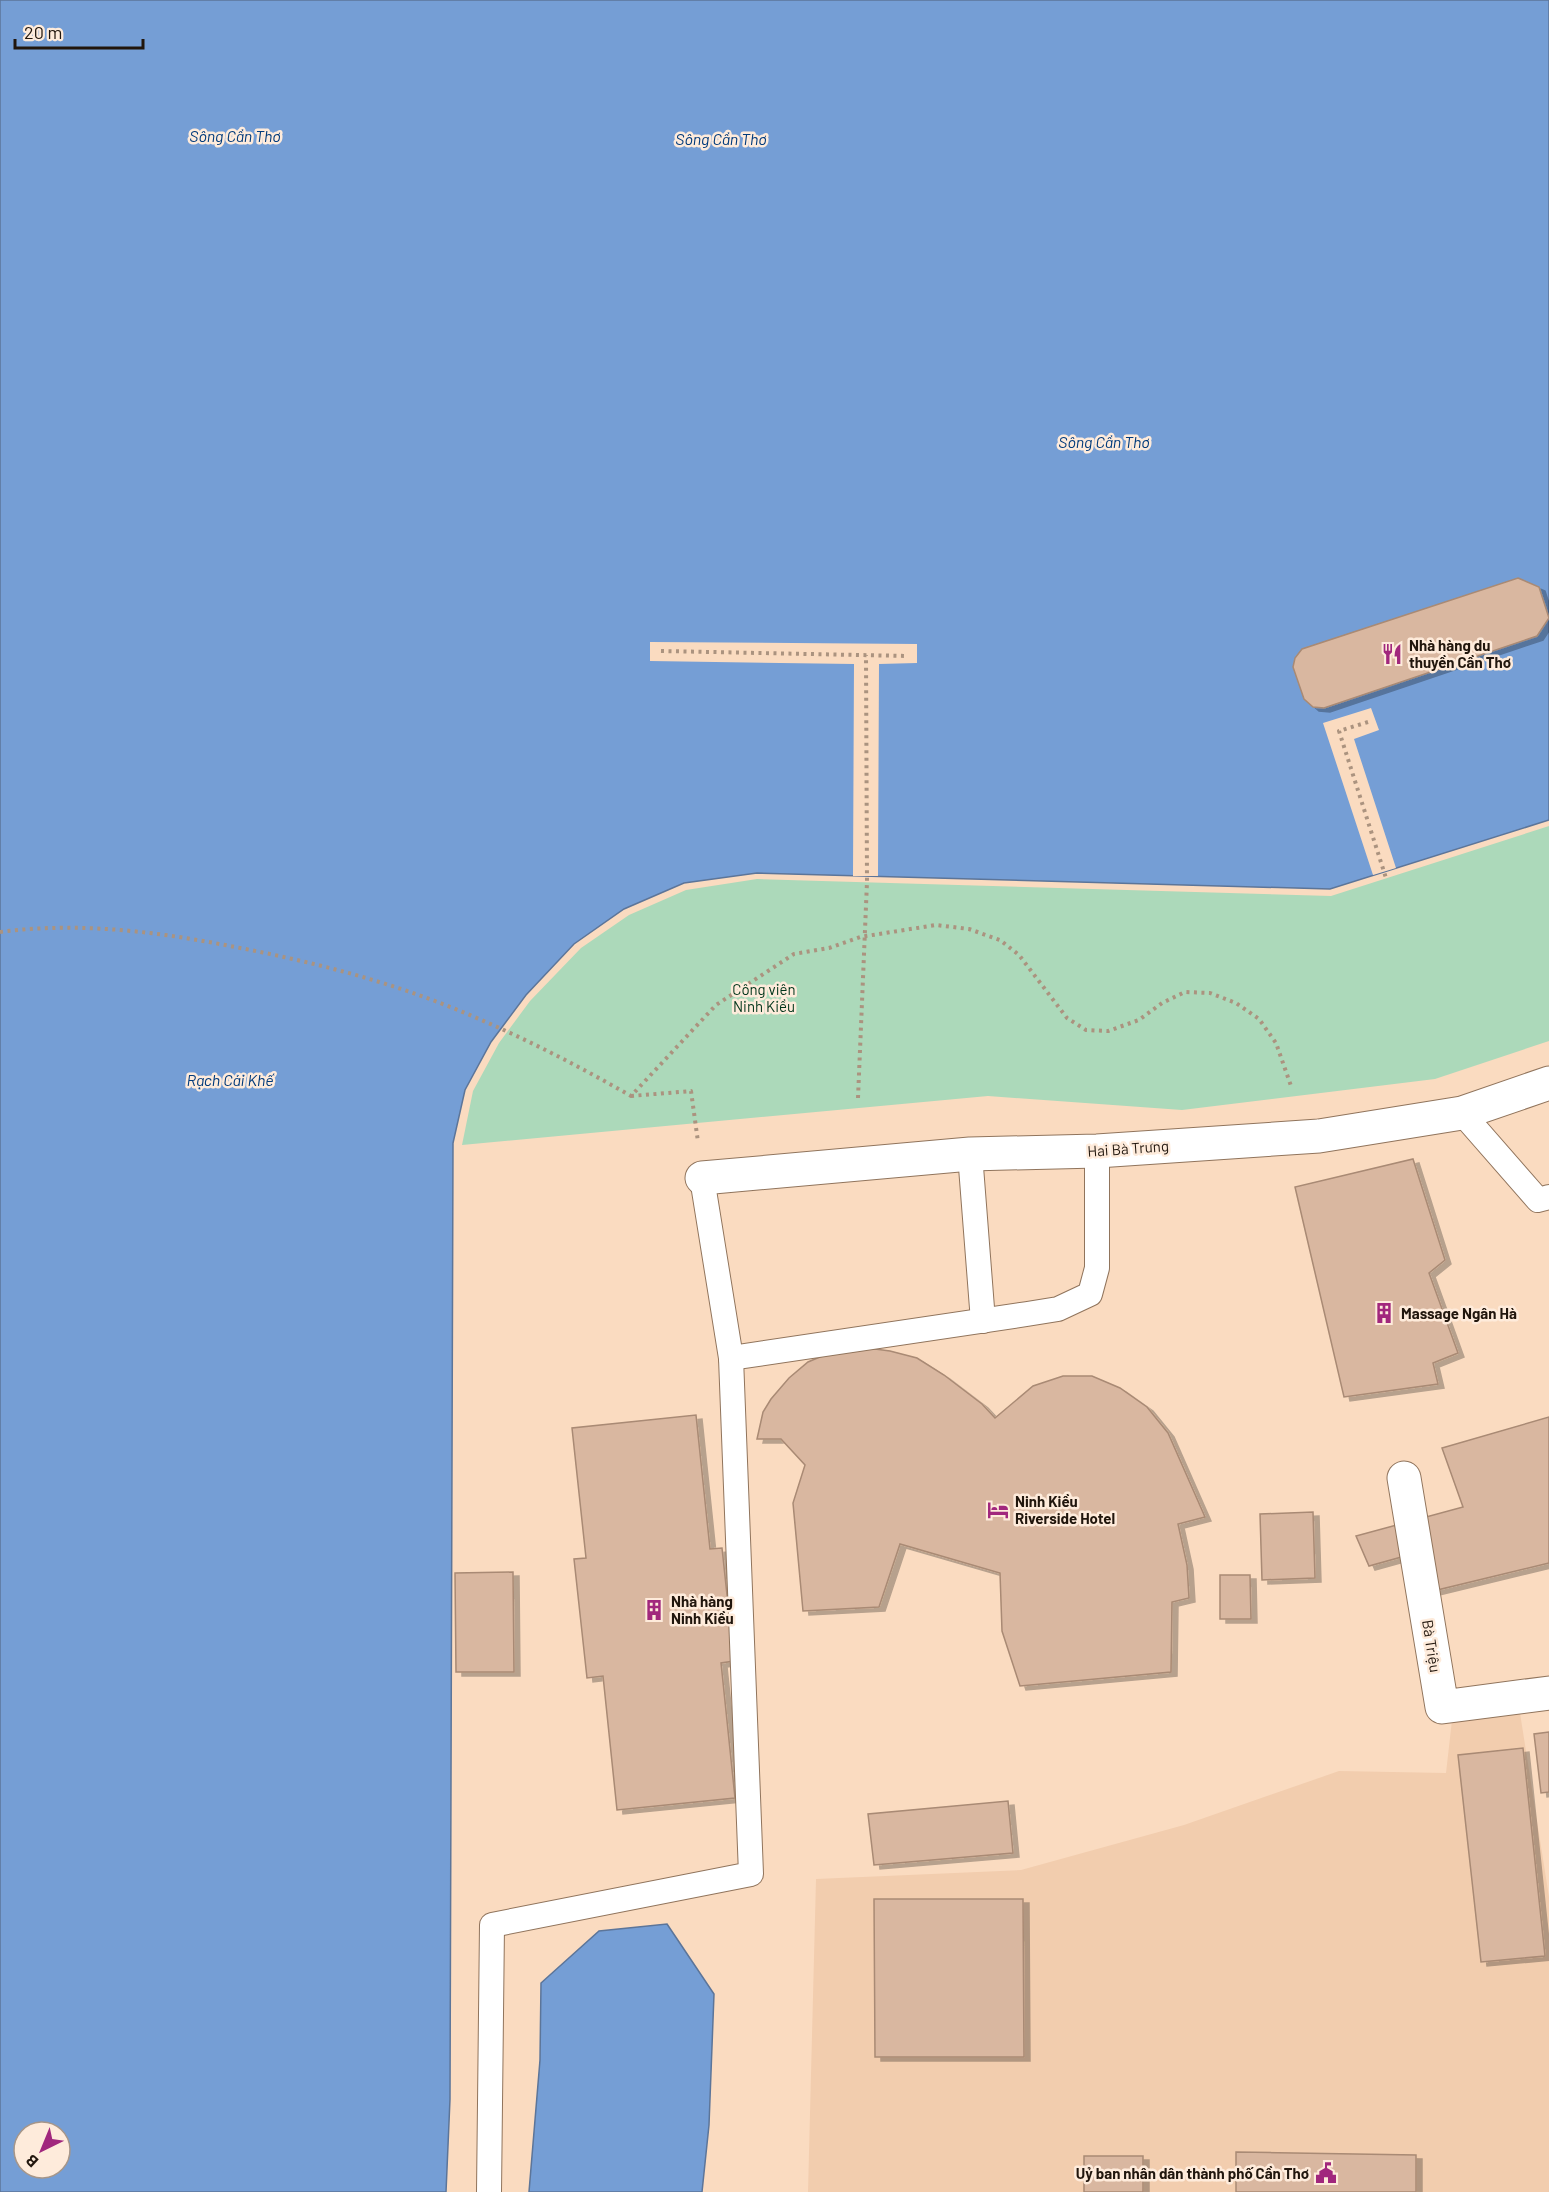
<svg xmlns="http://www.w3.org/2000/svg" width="1549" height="2192" font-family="Barlow,sans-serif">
	<defs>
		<filter id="shadow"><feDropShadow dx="6" dy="4" stdDeviation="0" flood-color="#0004"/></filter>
	</defs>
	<rect width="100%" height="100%" fill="#fadbc0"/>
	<!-- built -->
	<polygon fill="#f2cdae" points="1520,1713 1549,1897 1549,2192 808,2192 816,1879 1021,1870 1184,1825 1339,1771 1446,1773 1452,1720"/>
	<!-- green -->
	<polygon fill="#acd9ba" points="1549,826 1549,1041 1435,1079 1182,1110 988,1096 462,1145 473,1091 499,1043 530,1001 581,948 629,915 686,890 757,879 1331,896"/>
	<!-- water -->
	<g fill="#759ed5" stroke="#5c7599" stroke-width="1.5" fill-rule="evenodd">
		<path d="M0,0h1549v820l-219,69 -573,-16 -73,10 -60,26 -50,35 -48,51 -35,47 -26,48 -12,53 -3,956 -4,93h-446zM24,2132h36v36h-36z"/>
		<polygon points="667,1924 714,1994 709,2125 702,2192 529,2192 540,2060 541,1983 599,1931"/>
	</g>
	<!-- pier -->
	<g fill="#fadbc0">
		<polygon points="650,642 917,644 917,663 879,664 878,876 853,876 854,664 650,661"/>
		<polygon points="1371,708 1379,730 1354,739 1396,868 1373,875 1323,723"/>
	</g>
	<!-- building -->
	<g fill="#d9b7a0" stroke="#a98a74" stroke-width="1.5" filter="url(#shadow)">
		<polygon points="1518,578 1539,587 1549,618 1537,636 1324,708 1313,707 1304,699 1293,667 1295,658 1302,649"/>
		<polygon points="1413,1159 1445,1260 1429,1273 1458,1353 1433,1363 1438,1384 1344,1397 1295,1187"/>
		<polygon points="860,1347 890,1351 917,1358 944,1375 982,1404 995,1418 1033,1386 1063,1376 1092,1376 1120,1388 1147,1407 1168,1433 1205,1517 1178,1524 1187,1565 1189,1598 1172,1602 1171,1672 1020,1686 1002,1631 1000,1573 900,1544 879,1607 803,1611 793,1503 805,1465 781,1439 757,1439 763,1412 771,1399 789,1378 808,1362 834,1351"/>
		<polygon points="696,1415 710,1549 722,1548 734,1661 721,1663 735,1798 617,1810 603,1676 587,1678 574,1559 586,1558 572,1428"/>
		<polygon points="1549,1417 1549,1563 1433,1591 1416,1553 1369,1566 1356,1536 1463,1507 1442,1448"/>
		<polygon points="1313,1512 1315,1578 1262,1580 1260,1514"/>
		<polygon points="513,1572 514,1672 456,1672 455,1573"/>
		<polygon points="1220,1575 1250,1575 1251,1619 1220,1619"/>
		<polygon points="1549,1732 1549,1792 1541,1793 1534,1734"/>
		<polygon points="1523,1748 1545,1956 1481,1962 1458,1755"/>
		<polygon points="1008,1801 1013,1853 874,1865 868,1814"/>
		<polygon points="874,1899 1023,1899 1024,2057 875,2057"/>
		<polygon points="1236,2152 1416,2155 1416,2192 1236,2192"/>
		<rect x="1084" y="2156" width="59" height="36"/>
	</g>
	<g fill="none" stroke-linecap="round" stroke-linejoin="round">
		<defs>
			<g id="lane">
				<polyline points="1462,1113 1538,1200 1549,1197"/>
				<polyline points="970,1154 983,1321"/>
				<polyline points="731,1358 1027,1314 1058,1309 1090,1294 1097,1268 1097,1151"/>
				<polyline points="489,2192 492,1925 751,1874 731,1358 702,1178"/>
			</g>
			<polyline id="street" points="1404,1478 1442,1707 1549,1693"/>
			<polyline id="secondary" points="702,1178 970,1154 1097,1151 1319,1136 1462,1113 1549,1083"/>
		</defs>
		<!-- lane casing -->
		<use href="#lane" stroke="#90745c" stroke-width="26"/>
		<!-- street casing -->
		<use href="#street" stroke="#90745c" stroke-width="35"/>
		<!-- secondary casing -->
		<use href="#secondary" stroke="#90745c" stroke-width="35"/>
		<!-- path -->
		<g stroke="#ab937f" stroke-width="4" stroke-dasharray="3 4.5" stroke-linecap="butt">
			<polyline points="661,651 908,656"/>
			<polyline points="1368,722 1339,731 1386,878"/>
			<path d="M0,932c77,-10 154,-1 230,14 69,13 139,30 205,55 68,26 133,59 196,95l85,-91 78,-51 35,-6 31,-11 76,-12 33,4 31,11 19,15 48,63 19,12 22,1 31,-11 23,-17 23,-11 25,1 26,10 23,16 17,24 15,43"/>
			<polyline points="631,1096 691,1091 698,1142"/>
			<polyline points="858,1098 867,882 866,655"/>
		</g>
		<!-- lane -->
		<use href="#lane" stroke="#fff" stroke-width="24"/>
		<!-- street -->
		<use href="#street" stroke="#fff" stroke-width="33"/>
		<!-- secondary -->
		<use href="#secondary" stroke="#fff" stroke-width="33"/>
	</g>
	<!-- icons -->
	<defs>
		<symbol id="restaurant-bare" viewBox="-9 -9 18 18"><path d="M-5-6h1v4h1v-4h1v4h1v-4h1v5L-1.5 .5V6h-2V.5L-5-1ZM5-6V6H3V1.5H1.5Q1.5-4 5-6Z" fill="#a1277d" stroke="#feebdb" stroke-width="2.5" paint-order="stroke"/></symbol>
		<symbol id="building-bare" viewBox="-9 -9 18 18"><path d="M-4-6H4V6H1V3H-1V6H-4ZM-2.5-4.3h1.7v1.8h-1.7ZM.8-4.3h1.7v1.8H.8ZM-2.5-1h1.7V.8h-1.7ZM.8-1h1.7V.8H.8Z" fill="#a1277d" stroke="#feebdb" stroke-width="2.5" paint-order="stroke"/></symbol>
		<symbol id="hotel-bare" viewBox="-9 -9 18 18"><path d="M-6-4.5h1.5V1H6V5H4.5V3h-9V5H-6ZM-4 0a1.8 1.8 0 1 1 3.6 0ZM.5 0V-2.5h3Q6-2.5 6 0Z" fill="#a1277d" stroke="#feebdb" stroke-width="2.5" paint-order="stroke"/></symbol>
		<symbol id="civic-bare" viewBox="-9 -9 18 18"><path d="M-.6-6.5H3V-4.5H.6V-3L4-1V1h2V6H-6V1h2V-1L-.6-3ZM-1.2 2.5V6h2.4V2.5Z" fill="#a1277d" stroke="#feebdb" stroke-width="2.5" paint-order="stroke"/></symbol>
	</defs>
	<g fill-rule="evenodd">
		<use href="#restaurant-bare" x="1377" y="639" width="30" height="30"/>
		<use href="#building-bare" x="1369" y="1298" width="30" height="30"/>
		<use href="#hotel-bare" x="983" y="1495" width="30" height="30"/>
		<use href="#building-bare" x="639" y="1595" width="30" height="30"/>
		<use href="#civic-bare" x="1311" y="2158" width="30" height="30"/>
	</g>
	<g text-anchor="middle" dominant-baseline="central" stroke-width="5" stroke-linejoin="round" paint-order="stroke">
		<!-- poi labels -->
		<g font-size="15" font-weight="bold" fill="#21160d" stroke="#feebdb" text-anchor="start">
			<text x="1409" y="645">Nhà hàng du<tspan x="1409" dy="17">thuyền Cần Thơ</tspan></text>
			<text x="1401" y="1313">Massage Ngân Hà</text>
			<text x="1015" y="1501">Ninh Kiều<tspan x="1015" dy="17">Riverside Hotel</tspan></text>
			<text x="671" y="1601">Nhà hàng<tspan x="671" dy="17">Ninh Kiều</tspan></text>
			<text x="1309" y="2173" text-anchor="end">Uỷ ban nhân dân thành phố Cần Thơ</text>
		</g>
		<!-- park labels -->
		<g font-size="15" fill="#00351a" stroke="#feebdb">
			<text x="764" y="989">Công viên<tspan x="764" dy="17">Ninh Kiều</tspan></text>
		</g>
		<!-- street labels -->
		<g font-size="15" fill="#21160d" stroke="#feebdb">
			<text transform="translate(1128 1148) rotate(-4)">Hai Bà Trưng</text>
			<text transform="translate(1432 1646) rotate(81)">Bà Triệu</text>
		</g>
		<!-- water labels -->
		<g font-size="16" font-style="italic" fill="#003a7b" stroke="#feebdb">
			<text x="235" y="135">Sông Cần Thơ</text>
			<text x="721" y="138">Sông Cần Thơ</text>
			<text x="1104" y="441">Sông Cần Thơ</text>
			<text x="230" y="1079">Rạch Cái Khế</text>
		</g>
	</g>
	<!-- north arrow -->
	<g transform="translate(42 2150) rotate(223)"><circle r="28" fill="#feebdb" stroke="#a69689" stroke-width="1.5"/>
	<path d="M0-4.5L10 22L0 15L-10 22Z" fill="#a1277d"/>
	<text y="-9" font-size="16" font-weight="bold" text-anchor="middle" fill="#21160d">B</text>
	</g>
	<!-- scale -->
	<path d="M15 39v9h128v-9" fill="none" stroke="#21160d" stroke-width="3"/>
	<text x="24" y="39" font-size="18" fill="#21160d" stroke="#feebdb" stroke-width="4.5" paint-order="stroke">20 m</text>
</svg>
